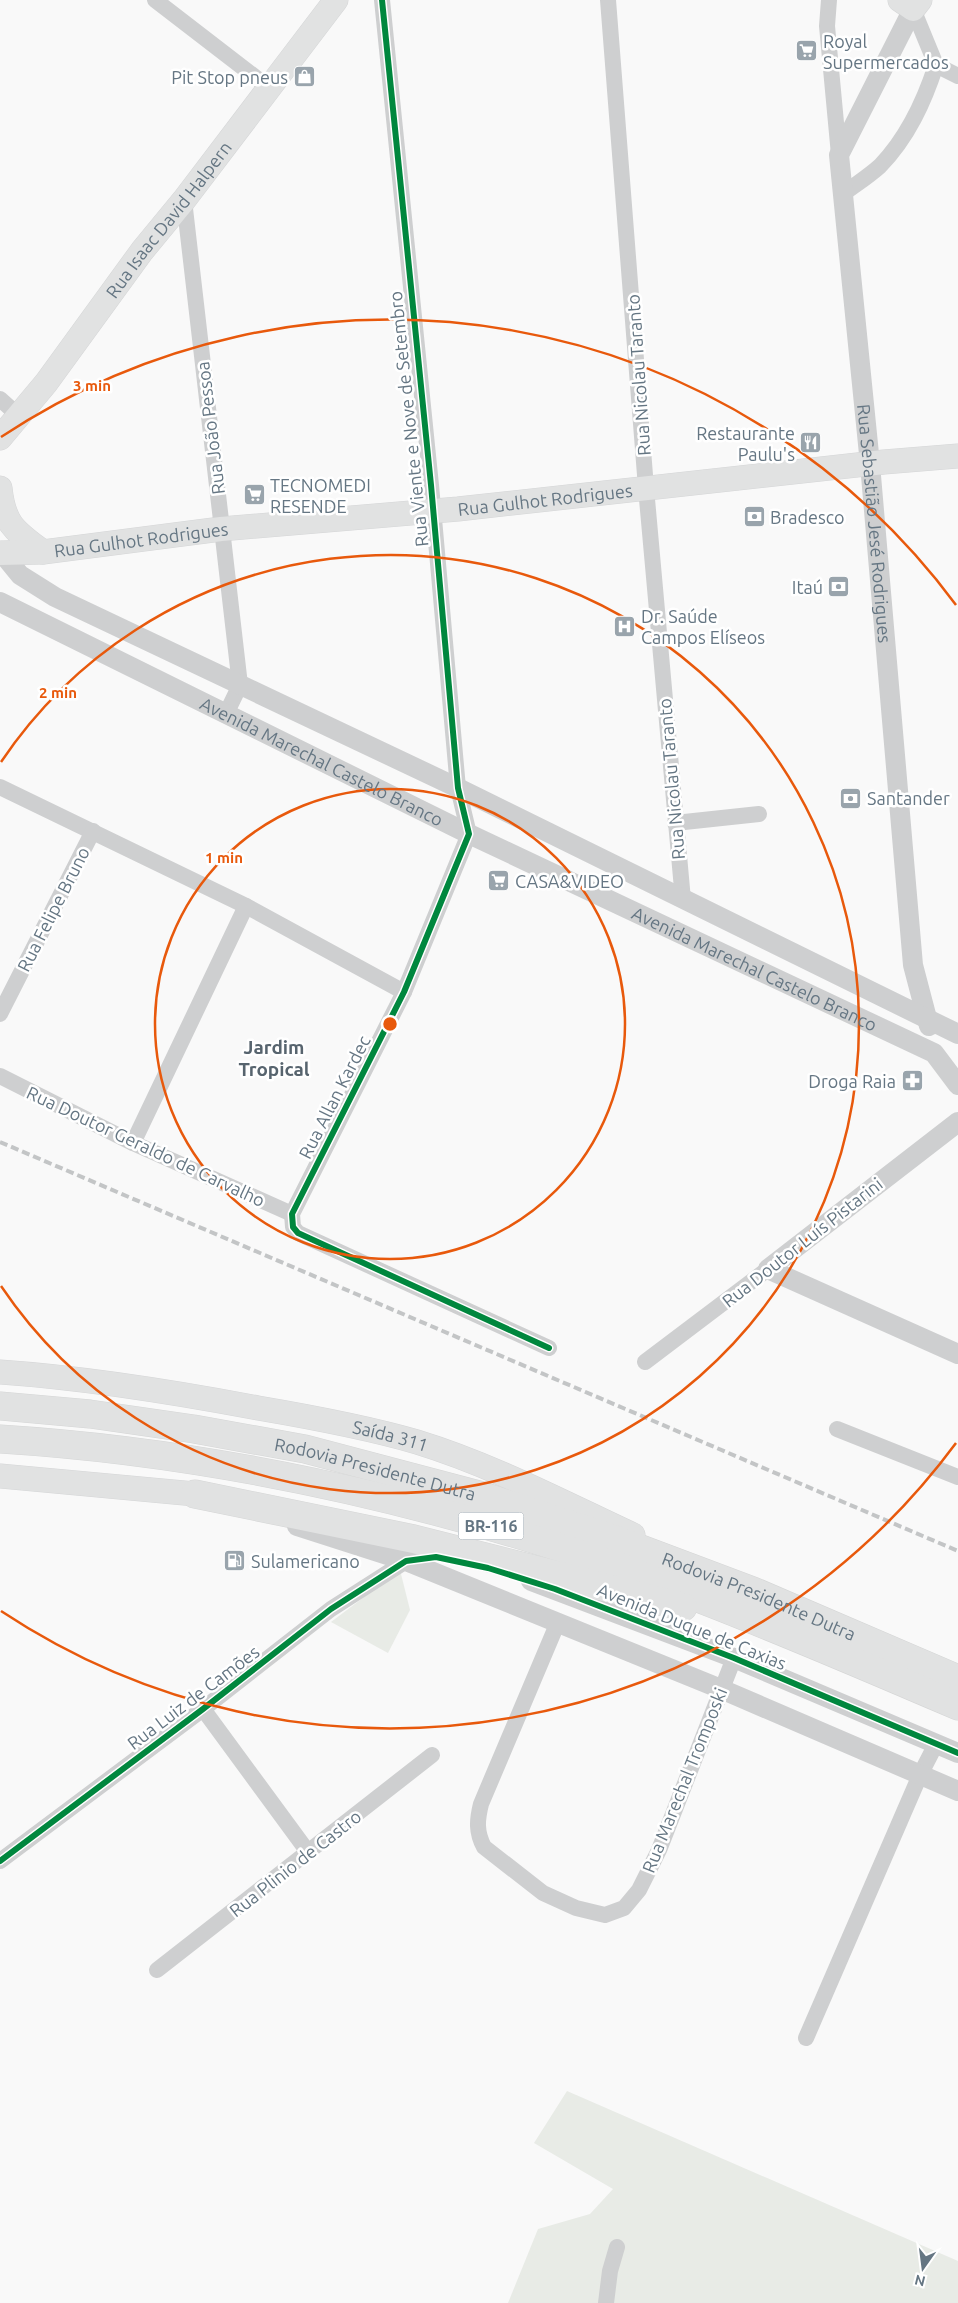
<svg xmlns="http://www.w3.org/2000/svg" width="958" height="2303" font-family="Ubuntu,sans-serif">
	<rect width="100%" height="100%" fill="#f9f9f9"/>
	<!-- green -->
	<g fill="#e8ebe6">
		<polygon points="400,1570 410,1610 388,1653 331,1622"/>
		<polygon points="567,2091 958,2261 958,2303 508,2303 538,2229 590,2214 613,2189 534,2143"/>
	</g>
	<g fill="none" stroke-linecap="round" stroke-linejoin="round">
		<defs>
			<g id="secondary">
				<polyline points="900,0 913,9 920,0"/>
				<path id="s3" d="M0,438l46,-55 96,-132 42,-51 152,-200"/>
				<path d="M0,488c4,37 15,43 43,64"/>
				<path id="s4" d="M0,553l43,-1 178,-23 237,-20 426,-47 74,-6"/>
				<path id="s5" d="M0,1372c87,6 173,20 258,36 53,9 108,19 159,34 75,23 145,60 216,93"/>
				<polyline points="0,1476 195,1494"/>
			</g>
			<g id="motorway">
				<path id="s6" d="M0,1406l90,8 104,15 111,20 178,47 137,45 133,50 205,88"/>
				<path d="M0,1439c208,13 416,59 614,126 28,10 56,22 84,33 88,34 174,71 260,108"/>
				<polyline points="195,1494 414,1539 683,1607"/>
			</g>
		</defs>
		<!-- secondary casing -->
		<use href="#secondary" stroke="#d5d6d7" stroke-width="25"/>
		<!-- motorway casing -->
		<use href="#motorway" stroke="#d5d6d6" stroke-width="29"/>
		<!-- minor -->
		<g stroke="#cecfd0" stroke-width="16">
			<polyline points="155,0 268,87"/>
			<polyline points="382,0 431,485 458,788 469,834 404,992 292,1214 293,1227 298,1233 549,1348"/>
			<polyline points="608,0 646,488 683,900"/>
			<polyline points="829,0 827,26 839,155"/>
			<polyline points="936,65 958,76"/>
			<path d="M843,194c12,-9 26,-18 37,-28 28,-29 44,-64 56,-101l-23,-56"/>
			<polyline points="184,200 240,685 226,714"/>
			<polyline points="0,399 20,417"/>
			<polyline points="0,787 246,906 404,992"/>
			<polyline points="675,823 759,814"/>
			<polyline points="0,1014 93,831"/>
			<polyline points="0,1076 133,1143 292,1214"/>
			<polyline points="133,1143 246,906"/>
			<polyline points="645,1362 768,1269"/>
			<polyline points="837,1429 958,1477"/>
			<path d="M558,1622l-77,182c-4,16 -5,28 3,43l59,46 33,15 29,7 19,-7 15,-18 20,-40 75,-192"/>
			<polyline points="203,1709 308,1852"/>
			<polyline points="0,1861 203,1709 331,1609 406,1561"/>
			<polyline points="157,1970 432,1755"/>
			<polyline points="806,2038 920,1775 936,1744"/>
			<polyline points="606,2303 610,2271 617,2247"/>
		</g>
		<!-- tertiary -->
		<g stroke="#cecfd0" stroke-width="20">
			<path id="s1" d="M913,9l-74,146 31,309 43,501 16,61"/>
			<polyline points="2,553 20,575 55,597 458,788 958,1034"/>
			<path id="s2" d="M0,602l469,232 465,219 24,32"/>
			<polyline points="958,1122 768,1269 958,1354"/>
			<polyline points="297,1526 406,1561 721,1689 958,1791"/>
			<polyline points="531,1581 734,1658 958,1753"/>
		</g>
		<!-- secondary -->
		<use href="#secondary" stroke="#e1e2e2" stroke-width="24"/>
		<!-- motorway -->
		<use href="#motorway" stroke="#e1e2e2" stroke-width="28"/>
		<!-- rail -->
		<polyline stroke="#c3c5c6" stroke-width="4" stroke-dasharray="8 4" stroke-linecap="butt" points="0,1142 958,1551"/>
		<defs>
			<g id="cycleway">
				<polyline points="382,0 431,485 458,788 469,834 404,992 292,1214 293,1227 298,1233 549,1348"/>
				<polyline points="0,1861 203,1709 331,1609 406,1561 436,1557 488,1568 555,1589 734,1658 958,1753"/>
			</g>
		</defs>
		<!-- cycleway casing -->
		<use href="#cycleway" stroke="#fff" stroke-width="9"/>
		<!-- cycleway -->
		<use href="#cycleway" stroke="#00873e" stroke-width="6"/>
	</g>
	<!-- distance rings -->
	<g fill="none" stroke="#e8590c" stroke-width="2.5">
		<circle cx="390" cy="1024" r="235"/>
		<path d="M1 762A469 469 0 1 1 1 1286"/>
		<path d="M956 1443A704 704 0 0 1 1 1611M1 437A704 704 0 0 1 956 605"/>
	</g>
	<!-- icons -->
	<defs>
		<symbol id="supermarket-square" viewBox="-11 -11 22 22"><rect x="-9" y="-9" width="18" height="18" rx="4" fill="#99a4ac" stroke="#fff"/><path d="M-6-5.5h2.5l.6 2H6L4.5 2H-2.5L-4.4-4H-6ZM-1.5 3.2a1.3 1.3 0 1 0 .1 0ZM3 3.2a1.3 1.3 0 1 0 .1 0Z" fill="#fff"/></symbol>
		<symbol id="shop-square" viewBox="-11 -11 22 22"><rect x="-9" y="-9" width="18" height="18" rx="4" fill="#99a4ac" stroke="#fff"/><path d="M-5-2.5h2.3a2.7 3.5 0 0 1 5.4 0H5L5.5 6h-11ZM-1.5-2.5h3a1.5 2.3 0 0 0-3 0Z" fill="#fff"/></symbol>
		<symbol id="restaurant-square" viewBox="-11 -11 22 22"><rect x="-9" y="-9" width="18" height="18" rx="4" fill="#99a4ac" stroke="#fff"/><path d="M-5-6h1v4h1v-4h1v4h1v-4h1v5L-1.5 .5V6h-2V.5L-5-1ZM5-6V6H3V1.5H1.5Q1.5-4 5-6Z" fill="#fff"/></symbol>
		<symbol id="bank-square" viewBox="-11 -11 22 22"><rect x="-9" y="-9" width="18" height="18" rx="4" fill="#99a4ac" stroke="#fff"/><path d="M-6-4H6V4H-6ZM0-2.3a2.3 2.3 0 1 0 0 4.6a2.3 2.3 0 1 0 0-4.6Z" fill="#fff"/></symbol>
		<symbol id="hospital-square" viewBox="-11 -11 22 22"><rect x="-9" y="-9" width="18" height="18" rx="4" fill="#99a4ac" stroke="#fff"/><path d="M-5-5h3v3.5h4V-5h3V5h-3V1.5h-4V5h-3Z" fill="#fff"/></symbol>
		<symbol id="pharmacy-square" viewBox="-11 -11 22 22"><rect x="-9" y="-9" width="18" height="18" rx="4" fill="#99a4ac" stroke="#fff"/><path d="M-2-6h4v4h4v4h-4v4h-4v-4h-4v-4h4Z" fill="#fff"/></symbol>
		<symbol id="fuel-square" viewBox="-11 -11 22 22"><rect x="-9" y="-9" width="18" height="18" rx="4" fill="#99a4ac" stroke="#fff"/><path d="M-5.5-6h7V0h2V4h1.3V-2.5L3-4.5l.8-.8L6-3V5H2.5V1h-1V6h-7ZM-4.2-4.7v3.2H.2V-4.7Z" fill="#fff"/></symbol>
	</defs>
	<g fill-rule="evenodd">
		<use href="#supermarket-square" x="794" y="38" width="25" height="25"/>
		<use href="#shop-square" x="292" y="64" width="25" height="25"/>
		<use href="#restaurant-square" x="798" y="430" width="25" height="25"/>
		<use href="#supermarket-square" x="242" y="482" width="25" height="25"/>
		<use href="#bank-square" x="742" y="504" width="25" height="25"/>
		<use href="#bank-square" x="826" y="574" width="25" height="25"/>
		<use href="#hospital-square" x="612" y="614" width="25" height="25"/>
		<use href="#bank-square" x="838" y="786" width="25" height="25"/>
		<use href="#supermarket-square" x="486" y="868" width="25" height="25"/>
		<use href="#pharmacy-square" x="900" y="1068" width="25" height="25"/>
		<use href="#fuel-square" x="222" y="1548" width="25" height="25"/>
	</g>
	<g text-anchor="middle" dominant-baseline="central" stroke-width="5" stroke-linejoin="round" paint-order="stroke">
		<!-- shield labels -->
		<rect fill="#fff" stroke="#939fa8" stroke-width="1" x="458.5" y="1512.5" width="65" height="27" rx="4"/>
		<g font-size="16" font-weight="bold" fill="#657683">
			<text x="491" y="1526">BR-116</text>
		</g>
		<!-- poi labels -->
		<g font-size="18" fill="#657683" stroke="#fff" text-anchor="start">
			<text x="823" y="41">Royal<tspan x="823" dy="21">Supermercados</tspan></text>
			<text x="288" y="77" text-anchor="end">Pit Stop pneus</text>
			<text x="795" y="433" text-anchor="end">Restaurante<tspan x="795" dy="21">Paulu's</tspan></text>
			<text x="270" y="485">TECNOMEDI<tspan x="270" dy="21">RESENDE</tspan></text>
			<text x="770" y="517">Bradesco</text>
			<text x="823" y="587" text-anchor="end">Itaú</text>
			<text x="641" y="616">Dr. Saúde<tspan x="641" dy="21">Campos Elíseos</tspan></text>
			<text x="867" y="798">Santander</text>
			<text x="515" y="881">CASA&amp;VIDEO</text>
			<text x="896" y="1081" text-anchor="end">Droga Raia</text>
			<text x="251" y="1561">Sulamericano</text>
		</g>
		<!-- street labels -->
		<g font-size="18" fill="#657683" stroke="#fff">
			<text stroke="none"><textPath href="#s3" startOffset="276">Rua Isaac David Halpern</textPath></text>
			<text transform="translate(638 375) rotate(-94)">Rua Nicolau Taranto</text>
			<text transform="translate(408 419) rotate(-96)">Rua Viente e Nove de Setembro</text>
			<text transform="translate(210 428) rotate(-97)">Rua João Pessoa</text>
			<text stroke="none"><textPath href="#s4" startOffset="548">Rua Gulhot Rodrigues</textPath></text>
			<text stroke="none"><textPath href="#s1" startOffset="534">Rua Sebastião Jesé Rodrigues</textPath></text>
			<text stroke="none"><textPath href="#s4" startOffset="142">Rua Gulhot Rodrigues</textPath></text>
			<text stroke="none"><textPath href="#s2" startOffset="359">Avenida Marechal Castelo Branco</textPath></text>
			<text transform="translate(671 779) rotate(-95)">Rua Nicolau Taranto</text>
			<text transform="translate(53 909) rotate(-63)">Rua Felipe Bruno</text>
			<text stroke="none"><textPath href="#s2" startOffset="839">Avenida Marechal Castelo Branco</textPath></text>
			<text transform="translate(334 1097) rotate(-63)">Rua Allan Kardec</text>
			<text transform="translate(146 1146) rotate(25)">Rua Doutor Geraldo de Carvalho</text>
			<text transform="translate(802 1242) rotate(-38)">Rua Doutor Luís Pistarini</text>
			<text stroke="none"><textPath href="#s5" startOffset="396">Saída 311</textPath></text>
			<text stroke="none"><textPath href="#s6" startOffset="381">Rodovia Presidente Dutra</textPath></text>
			<text stroke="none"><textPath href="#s6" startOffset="786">Rodovia Presidente Dutra</textPath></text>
			<text transform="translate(692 1626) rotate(22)">Avenida Duque de Caxias</text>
			<text transform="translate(193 1697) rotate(-37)">Rua Luiz de Camões</text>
			<text transform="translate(684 1780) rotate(-68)">Rua Marechal Tromposki</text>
			<text transform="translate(295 1863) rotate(-38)">Rua Plinio de Castro</text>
		</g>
		<!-- neighbourhood labels -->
		<g font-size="19" font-weight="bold" fill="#57646e" stroke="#fff">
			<text x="274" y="1047">Jardim<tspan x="274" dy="22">Tropical</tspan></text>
		</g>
	</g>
	<circle cx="390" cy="1024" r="8" fill="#e8590c" stroke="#fff" stroke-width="2.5"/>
	<g font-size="15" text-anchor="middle" font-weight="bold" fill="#e8590c" stroke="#fff" stroke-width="5" stroke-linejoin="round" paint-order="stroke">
		<text x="92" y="391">3 min</text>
		<text x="58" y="698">2 min</text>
		<text x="224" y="863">1 min</text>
	</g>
	<!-- north arrow -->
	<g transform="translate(923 2268) rotate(194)" stroke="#ffffff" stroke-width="4" paint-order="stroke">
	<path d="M0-4L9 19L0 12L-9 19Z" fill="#657683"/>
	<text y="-8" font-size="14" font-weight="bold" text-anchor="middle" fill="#657683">N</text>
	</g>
</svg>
